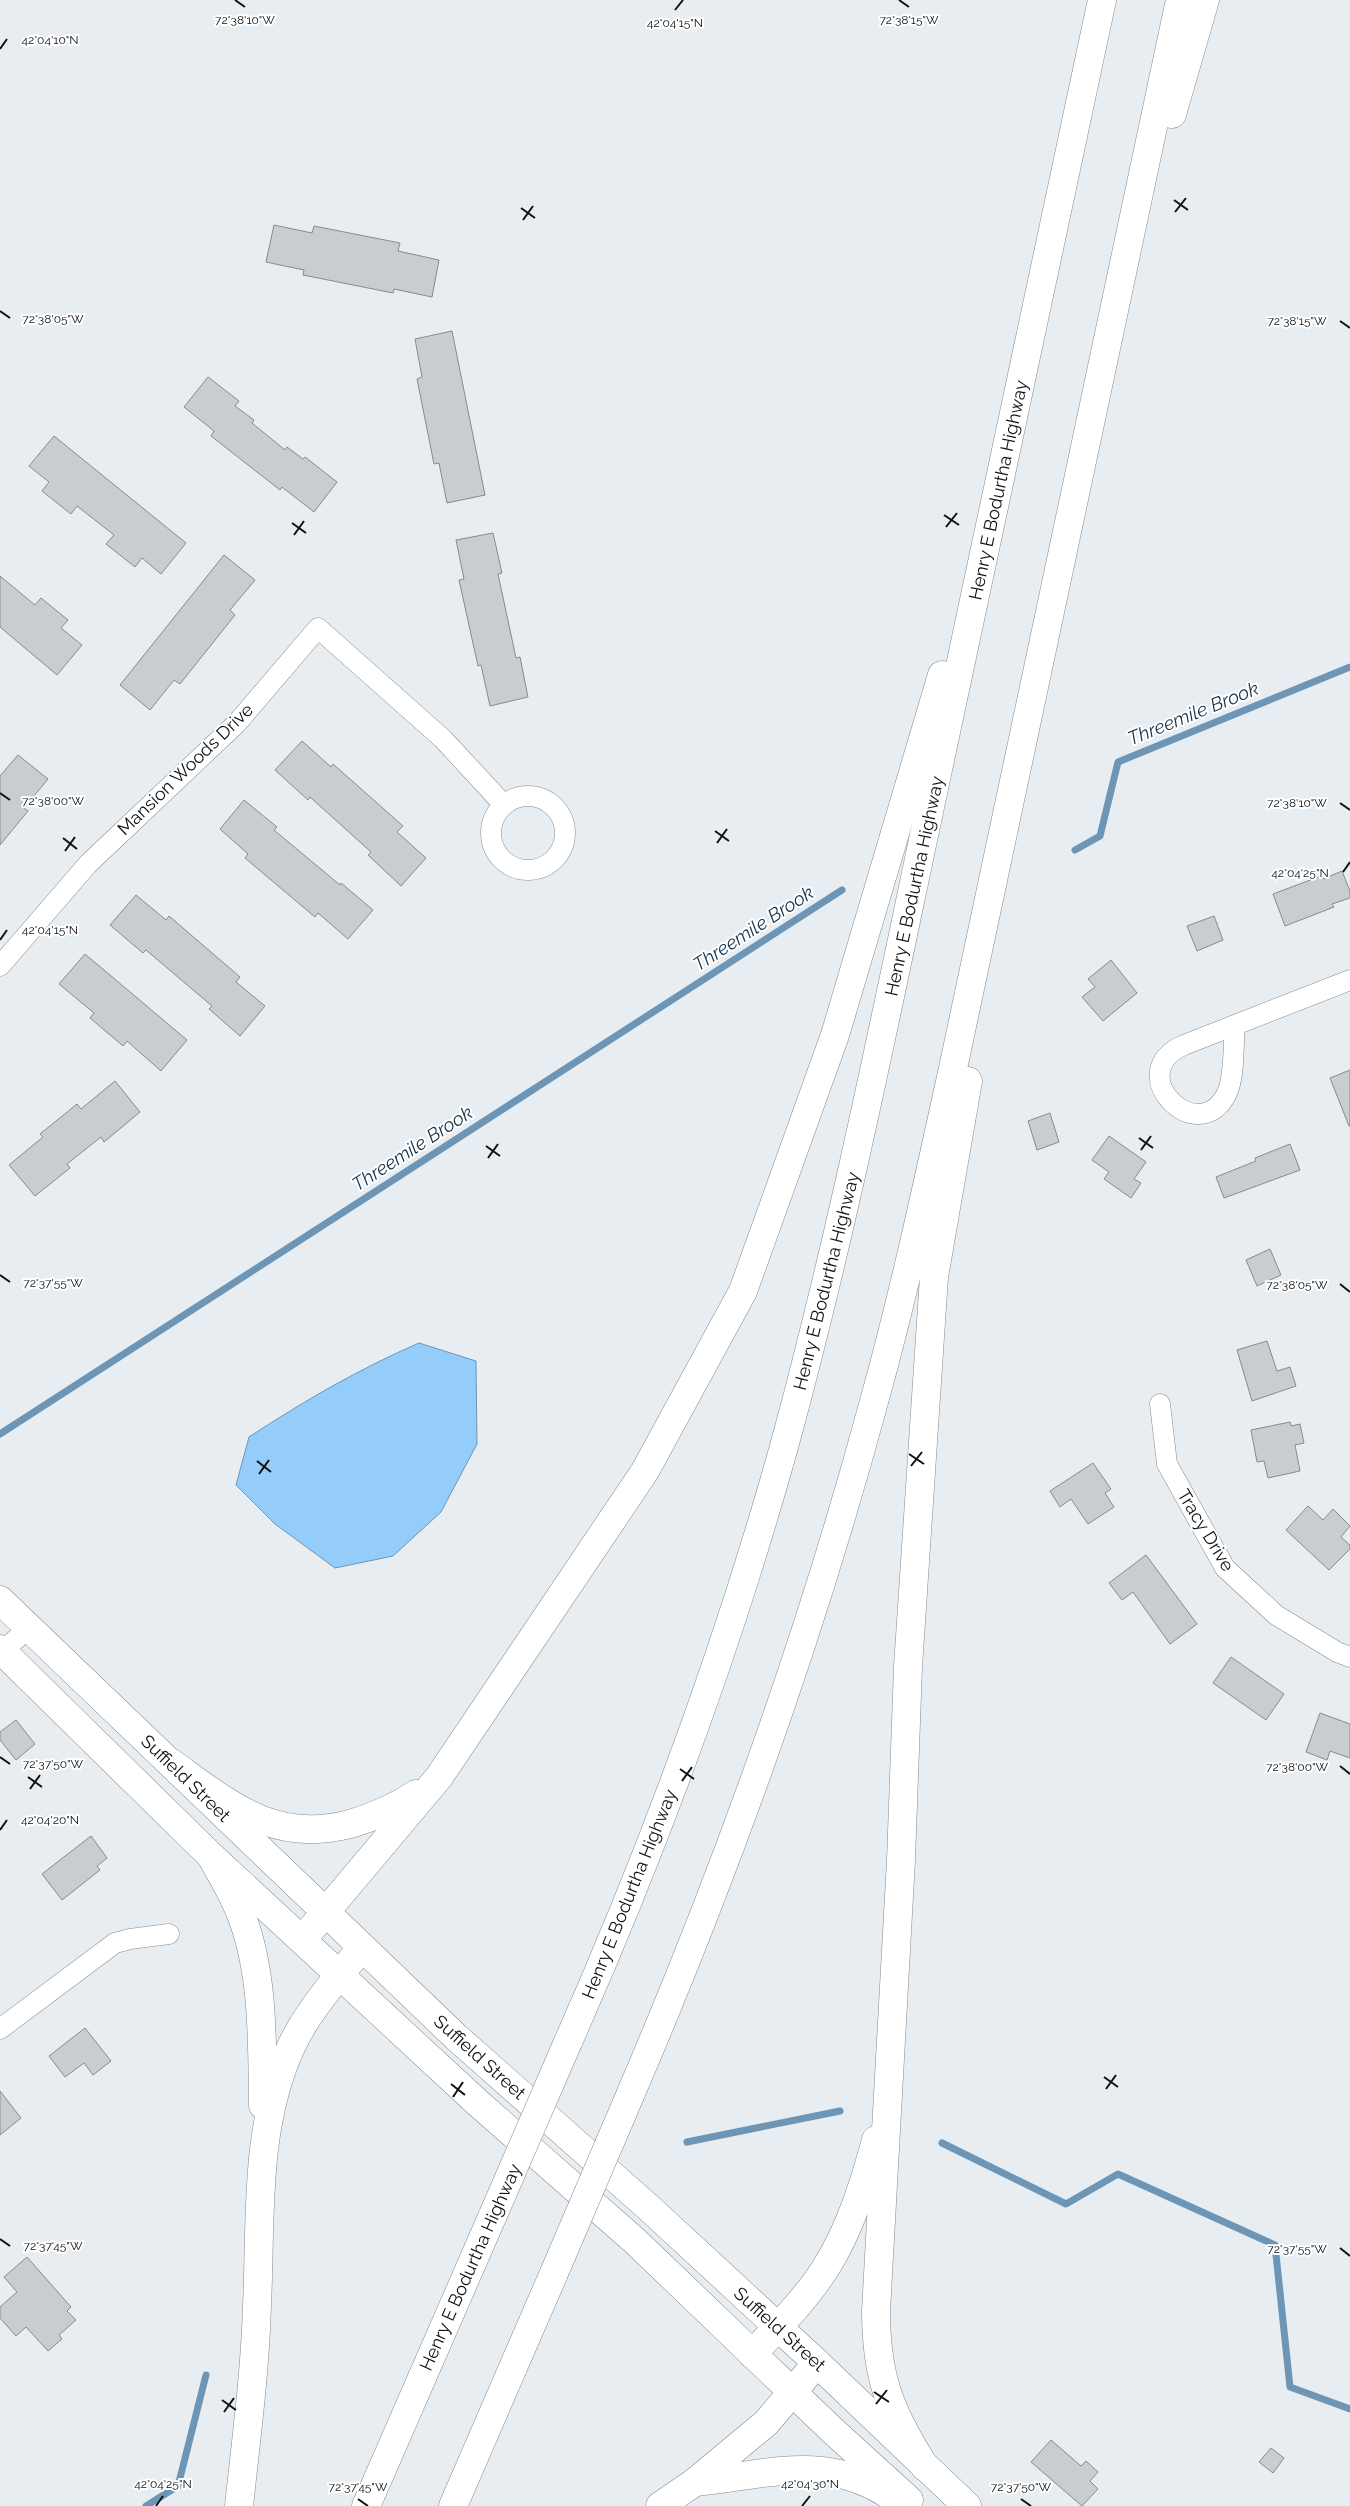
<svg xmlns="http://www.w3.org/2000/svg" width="1350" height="2506" font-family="Raleway,sans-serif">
	<rect width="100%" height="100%" fill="#e8edf1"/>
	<!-- water -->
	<path fill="#95cdfa" stroke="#6d95b5" d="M419,1343l57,18 1,83 -36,68 -48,44 -58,12 -60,-44 -39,-39 13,-48c55,-36 110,-68 170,-94z"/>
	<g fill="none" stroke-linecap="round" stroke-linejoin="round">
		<!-- stream -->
		<g stroke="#6d95b5" stroke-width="7">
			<polyline points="1075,850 1100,836 1118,762 1350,667"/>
			<polyline points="0,1434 842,890"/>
			<polyline points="687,2142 840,2111"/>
			<polyline points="942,2143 1066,2204 1118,2174 1275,2245 1290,2387 1350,2409"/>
			<polyline points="146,2506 178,2486 206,2375"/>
		</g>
	</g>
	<!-- building -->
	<g fill="#c8cdd1" stroke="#878b8f">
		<polygon points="274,225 312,233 314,226 400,243 398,251 439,260 432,297 394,289 393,293 303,275 304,270 266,262"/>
		<polygon points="452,331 485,495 447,503 439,463 434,464 417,379 422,377 415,339"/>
		<polygon points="208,377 239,401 235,406 254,420 252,423 285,450 287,447 303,459 305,457 337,482 314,512 282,487 280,490 211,436 214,431 184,407"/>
		<polygon points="54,436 186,543 161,574 142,558 135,567 106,544 114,535 77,506 71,514 42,491 49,482 29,466"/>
		<polygon points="493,533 502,573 498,574 516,658 520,657 528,697 490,706 481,665 478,666 459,580 464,579 456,540"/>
		<polygon points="224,555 255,580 230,610 235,615 180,684 174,680 150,710 120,685"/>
		<polygon points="0,576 35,605 41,598 68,620 61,628 82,645 57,675 0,627"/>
		<polygon points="302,741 331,767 333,764 403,826 397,832 426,858 401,886 368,855 371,852 310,797 308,800 275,770"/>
		<polygon points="18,755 48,779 24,808 28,811 0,845 0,776"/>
		<polygon points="244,800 277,827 274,830 340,885 341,883 373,910 348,939 318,913 315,917 245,858 248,854 220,829"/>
		<polygon points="1342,871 1350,891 1350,898 1332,904 1334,907 1285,926 1273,894 1321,876 1323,879"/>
		<polygon points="136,895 166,920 169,916 240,977 236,982 265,1006 240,1036 209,1009 212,1006 146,950 143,953 110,925"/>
		<polygon points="1214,916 1223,940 1197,951 1187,926"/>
		<polygon points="85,954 187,1040 161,1071 127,1041 123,1046 90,1018 94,1013 59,984"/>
		<polygon points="1111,960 1137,993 1103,1021 1082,997 1095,987 1088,979"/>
		<polygon points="1350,1070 1350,1126 1349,1126 1330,1078"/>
		<polygon points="115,1081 140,1112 104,1142 101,1137 67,1164 70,1168 35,1196 9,1165 43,1137 40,1134 77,1104 81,1109"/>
		<polygon points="1050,1113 1059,1142 1037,1150 1028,1121"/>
		<polygon points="1109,1136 1146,1162 1134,1179 1141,1183 1131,1198 1104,1179 1109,1172 1092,1160"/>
		<polygon points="1290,1144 1300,1170 1224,1198 1216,1177 1256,1161 1255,1158"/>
		<polygon points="1270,1249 1281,1275 1257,1286 1246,1260"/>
		<polygon points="1267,1341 1277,1371 1290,1367 1296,1386 1252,1401 1237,1350"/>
		<polygon points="1290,1422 1291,1426 1300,1424 1304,1443 1295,1445 1300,1471 1268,1478 1264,1461 1257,1462 1251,1430"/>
		<polygon points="1093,1463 1111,1489 1105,1493 1114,1507 1088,1524 1071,1499 1060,1507 1050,1491"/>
		<polygon points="1308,1506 1323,1520 1333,1509 1350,1526 1341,1537 1350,1545 1350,1549 1329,1570 1286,1530"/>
		<polygon points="1146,1555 1197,1624 1170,1644 1133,1592 1122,1600 1109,1583"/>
		<polygon points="1231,1657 1284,1694 1266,1720 1213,1683"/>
		<polygon points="1320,1713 1350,1724 1350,1758 1330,1751 1327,1760 1306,1752"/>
		<polygon points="16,1720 35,1744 16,1760 0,1740 0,1732"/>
		<polygon points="91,1836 107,1858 97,1866 100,1870 62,1900 42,1874"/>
		<polygon points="85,2028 111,2061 93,2075 84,2063 65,2077 49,2056"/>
		<polygon points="0,2091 21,2118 0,2135"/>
		<polygon points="27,2257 71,2307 67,2311 76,2320 59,2335 62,2339 48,2351 26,2327 16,2336 0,2318 0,2307 17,2292 4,2277"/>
		<polygon points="1051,2440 1081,2466 1086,2461 1098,2472 1090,2481 1098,2489 1082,2506 1031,2462"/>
		<polygon points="1271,2448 1284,2458 1273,2473 1259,2462"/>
	</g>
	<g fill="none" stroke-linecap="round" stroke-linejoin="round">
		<defs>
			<g id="street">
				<circle cx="528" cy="833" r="37"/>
				<polyline points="0,966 88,864 237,723 318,628 443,739 504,805"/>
				<path d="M1235,1025c-2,19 0,51 -8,68 -28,58 -107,-20 -43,-48l166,-65"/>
				<polyline points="1160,1404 1167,1464 1225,1568 1276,1615 1337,1652 1350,1657"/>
				<polyline points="0,1653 30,1627"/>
				<polyline points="0,2029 115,1943 130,1939 169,1934"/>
			</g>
			<g id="secondary">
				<polyline points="0,1600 456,2037 648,2207 817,2363 967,2506"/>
				<polyline points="0,1649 211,1856 479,2104 635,2241 832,2430 909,2500"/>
			</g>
			<g id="highway">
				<polyline points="1172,114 1205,0"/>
				<path d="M170,1762c59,42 103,82 180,62 24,-7 45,-16 66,-30"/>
				<path d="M211,1856c11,20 23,39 31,61 22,58 20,127 21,188"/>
				<polyline points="302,1940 439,1777 645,1471 743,1291 835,1035 942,675"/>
				<path d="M568,2042c86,-194 160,-394 217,-599 56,-205 98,-414 142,-622 59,-273 117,-547 175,-821"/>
				<path d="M631,2093c97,-226 180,-458 244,-695 30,-108 53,-217 77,-325l228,-1073"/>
				<path d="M752,2354c26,-27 53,-54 73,-85 25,-39 39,-85 51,-129"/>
				<path d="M925,2467c-35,-55 -49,-90 -49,-156l25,-451 7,-193 26,-390 34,-196"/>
				<path d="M695,2482c80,-8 138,-32 210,24"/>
				<path d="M239,2506c7,-66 16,-133 18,-200 4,-86 -3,-176 33,-257 17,-38 46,-69 72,-102"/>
				<polyline points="366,2506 493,2215"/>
				<polyline points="453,2506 554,2273"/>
				<polyline points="660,2506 695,2482 766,2423 817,2363"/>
			</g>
		</defs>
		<!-- street casing -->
		<use href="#street" stroke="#858a8e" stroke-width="21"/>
		<!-- secondary casing -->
		<use href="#secondary" stroke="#858a8e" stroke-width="29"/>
		<!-- highway casing -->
		<use href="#highway" stroke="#858a8e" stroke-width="29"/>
		<!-- street -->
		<use href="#street" stroke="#fff" stroke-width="20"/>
		<!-- secondary -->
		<use href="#secondary" stroke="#fff" stroke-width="28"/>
		<!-- highway -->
		<use href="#highway" stroke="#fff" stroke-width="28"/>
		<defs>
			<g id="highway-bridge">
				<polyline points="493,2215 568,2042"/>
				<polyline points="554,2273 631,2093"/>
			</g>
		</defs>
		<!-- highway-bridge casing -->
		<use href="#highway-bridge" stroke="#858a8e" stroke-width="29" stroke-linecap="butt"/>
		<!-- highway-bridge -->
		<use href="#highway-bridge" stroke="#fff" stroke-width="28"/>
	</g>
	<!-- ticks -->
	<path fill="none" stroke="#101113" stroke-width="2" d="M235,0l10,7M899,0l10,7M675,10l8,-10M0,49l7,-10M1174,200l14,10M521,208l14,10M1175,212l11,-14M523,220l10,-14M0,311l10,7M1340,321l10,7M944,515l15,10M292,523l14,10M946,527l11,-14M294,535l10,-14M0,793l10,7M1340,803l10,7M715,831l14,10M63,838l14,11M717,843l10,-14M65,851l10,-14M1343,872l7,-10M0,940l7,-10M1139,1138l14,10M486,1146l14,10M1141,1150l10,-14M488,1158l10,-14M0,1275l10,7M1340,1284l10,8M909,1454l15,10M257,1461l14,11M911,1466l11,-14M259,1474l10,-14M0,1757l10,7M1340,1766l10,8M680,1769l14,10M28,1777l14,10M682,1781l10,-14M30,1789l10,-14M0,1830l7,-10M1104,2077l14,10M451,2084l14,11M1106,2089l10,-14M453,2097l10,-15M0,2239l10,7M1340,2248l10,8M874,2392l15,10M222,2400l14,10M876,2404l11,-14M224,2412l10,-14M358,2499l10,7M1021,2499l10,7M156,2506l7,-10M802,2506l8,-10"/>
	<g text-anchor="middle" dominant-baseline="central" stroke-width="4" stroke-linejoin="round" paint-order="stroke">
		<!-- street labels -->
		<g font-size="18" fill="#101113" stroke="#fff">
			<text transform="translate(998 490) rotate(-78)">Henry E Bodurtha Highway</text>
			<text transform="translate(185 769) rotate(-44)">Mansion Woods Drive</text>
			<text transform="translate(914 886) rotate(-78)">Henry E Bodurtha Highway</text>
			<text transform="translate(826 1281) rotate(-76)">Henry E Bodurtha Highway</text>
			<text transform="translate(1206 1530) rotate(59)">Tracy Drive</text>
			<text transform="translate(186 1778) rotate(44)">Suffield Street</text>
			<text transform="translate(629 1894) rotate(-68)">Henry E Bodurtha Highway</text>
			<text transform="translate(480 2057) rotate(42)">Suffield Street</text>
			<text transform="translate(470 2267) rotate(-66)">Henry E Bodurtha Highway</text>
			<text transform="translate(780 2329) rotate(42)">Suffield Street</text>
		</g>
		<!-- water labels -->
		<g font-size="19" font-style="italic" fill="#16354c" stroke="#fff">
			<text transform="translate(1193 713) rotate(-22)">Threemile Brook</text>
			<text transform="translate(753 928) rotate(-33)">Threemile Brook</text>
			<text transform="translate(412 1148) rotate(-33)">Threemile Brook</text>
		</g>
	</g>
	<g font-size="12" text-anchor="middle" fill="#101113" stroke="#fff" stroke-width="4" stroke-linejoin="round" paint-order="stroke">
		<text x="245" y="24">72°38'10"W</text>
		<text x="909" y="24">72°38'15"W</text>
		<text x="675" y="27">42°04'15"N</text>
		<text x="50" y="44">42°04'10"N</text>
		<text x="53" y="323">72°38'05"W</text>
		<text x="1297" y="325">72°38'15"W</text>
		<text x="53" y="805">72°38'00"W</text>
		<text x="1297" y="807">72°38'10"W</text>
		<text x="1300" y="877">42°04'25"N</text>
		<text x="50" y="934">42°04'15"N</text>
		<text x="53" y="1287">72°37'55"W</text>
		<text x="1297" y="1289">72°38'05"W</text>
		<text x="53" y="1768">72°37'50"W</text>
		<text x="1297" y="1771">72°38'00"W</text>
		<text x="50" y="1824">42°04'20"N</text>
		<text x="53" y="2250">72°37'45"W</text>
		<text x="1297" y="2253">72°37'55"W</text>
		<text x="163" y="2488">42°04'25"N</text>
		<text x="810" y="2488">42°04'30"N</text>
		<text x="358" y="2491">72°37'45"W</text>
		<text x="1021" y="2491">72°37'50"W</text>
	</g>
</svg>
